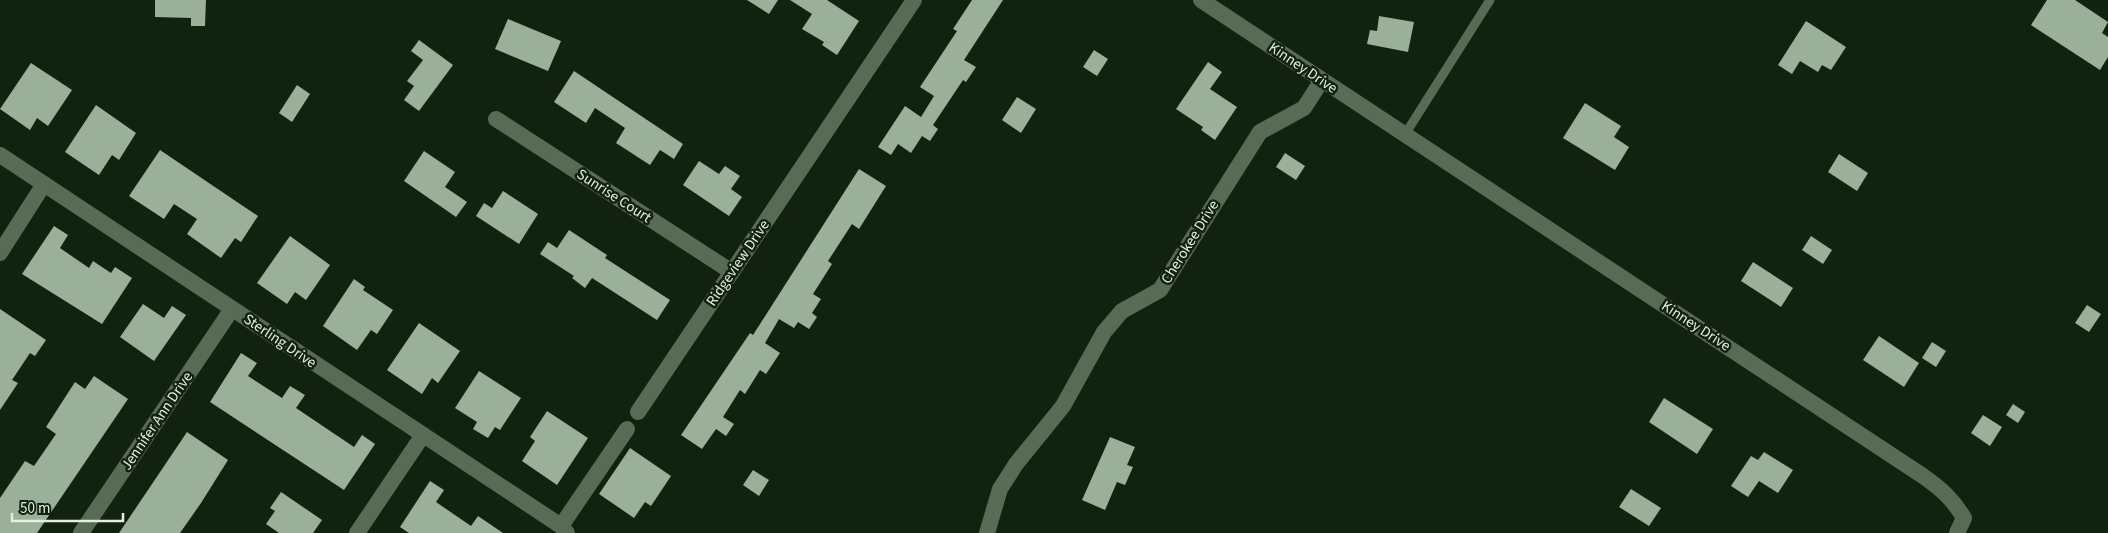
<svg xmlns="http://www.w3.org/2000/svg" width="2108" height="533" font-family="'Source Sans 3',sans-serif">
	<rect width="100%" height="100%" fill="#122210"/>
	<!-- building -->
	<g fill="#9bb098">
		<polygon points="155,0 206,0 205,26 191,26 191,18 155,17"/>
		<polygon points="747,0 778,0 769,14"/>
		<polygon points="790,0 827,0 859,21 837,55 822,45 824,42 802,29 812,14"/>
		<polygon points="972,0 1003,0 964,60 976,67 966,82 963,80 933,125 938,129 930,141 922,136 911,153 898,144 891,155 878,147 905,106 921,117 934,96 920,87 957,31 953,29"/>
		<polygon points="2047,0 2075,0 2108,22 2102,33 2108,37 2108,57 2100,70 2031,25"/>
		<polygon points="1379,16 1414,22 1408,52 1367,44 1370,30 1377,31"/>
		<polygon points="508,19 561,41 548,71 495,49"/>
		<polygon points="1806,21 1846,47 1831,70 1822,65 1818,72 1800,61 1792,74 1778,65"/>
		<polygon points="419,40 453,65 419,111 404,100 414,86 407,81 423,60 411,51"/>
		<polygon points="1094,50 1108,59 1097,76 1083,67"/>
		<polygon points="1208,62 1222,72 1210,89 1237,107 1215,140 1201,130 1203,127 1176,109"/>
		<polygon points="31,63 72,90 48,126 37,118 30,130 0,109"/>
		<polygon points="574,71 683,144 674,159 660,150 650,165 616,143 625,128 595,108 586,123 554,102"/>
		<polygon points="297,85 310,94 292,122 279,113"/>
		<polygon points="1017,97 1036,109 1021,133 1002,120"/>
		<polygon points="1585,103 1621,126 1614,137 1629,147 1615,170 1563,138"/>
		<polygon points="96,105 136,133 119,160 112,155 99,175 65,152"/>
		<polygon points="160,150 258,216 241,242 235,238 221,258 187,234 197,219 174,204 164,219 129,196"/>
		<polygon points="424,151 455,172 445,187 467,202 456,217 404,181"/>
		<polygon points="1285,153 1305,166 1296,180 1276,167"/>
		<polygon points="1839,154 1868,173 1857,191 1828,172"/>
		<polygon points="699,161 719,174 725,166 740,176 731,189 742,197 729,216 683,185"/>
		<polygon points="859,169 886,186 859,229 852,224 828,261 832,264 813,294 821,299 812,313 817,317 809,329 798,322 794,328 779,319 765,343 780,353 766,374 760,370 745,394 740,390 723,417 734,424 726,436 716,429 702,449 681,435 750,333 753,335"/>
		<polygon points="503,191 538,214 519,244 476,216 484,203 492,208"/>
		<polygon points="54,226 68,235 60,248 89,268 93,261 111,273 115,267 132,278 102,324 22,274"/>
		<polygon points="569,230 607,255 605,258 670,300 657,320 592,278 585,288 572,278 574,276 540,254 548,242 557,248"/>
		<polygon points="290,236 330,265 306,300 295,292 287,304 257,283"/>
		<polygon points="1811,236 1832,250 1823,264 1802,250"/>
		<polygon points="1753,262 1793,288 1781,307 1741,281"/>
		<polygon points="354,279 365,287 363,290 393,310 377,334 371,330 357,350 323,326"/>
		<polygon points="143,304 164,318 172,306 186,315 154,361 120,337"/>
		<polygon points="2087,305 2101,314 2089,332 2075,323"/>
		<polygon points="0,309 46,340 35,356 30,353 12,380 18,383 0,410"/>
		<polygon points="419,323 460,351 438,383 432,378 422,394 387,370"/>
		<polygon points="1879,336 1919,363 1904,387 1863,360"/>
		<polygon points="1932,342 1946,351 1936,367 1922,358"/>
		<polygon points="241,353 257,363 248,376 282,398 290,386 305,395 296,408 354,447 362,435 375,444 344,490 210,402"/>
		<polygon points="479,371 521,398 500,430 495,427 488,438 473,429 477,422 455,408"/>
		<polygon points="94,376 128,399 37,533 0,533 0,498 25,461 34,466 56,434 46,427 75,382 85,389"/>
		<polygon points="1664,398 1713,429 1697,454 1649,422"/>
		<polygon points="2013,404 2025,412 2018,423 2006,415"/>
		<polygon points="547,411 588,438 557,485 522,461 535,441 530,437"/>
		<polygon points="1983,415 2002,427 1990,446 1971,433"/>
		<polygon points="187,432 228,460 201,503 180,533 119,533"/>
		<polygon points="1110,437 1135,447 1127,465 1133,467 1125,485 1117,482 1105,510 1082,500"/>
		<polygon points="630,448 671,476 651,506 645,502 634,518 599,494"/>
		<polygon points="1764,452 1793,470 1778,493 1759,481 1748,497 1731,486 1751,456 1758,460"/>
		<polygon points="753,470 769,480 759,496 743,485"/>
		<polygon points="430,481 444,490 436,502 471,526 478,516 503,533 409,533 400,527"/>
		<polygon points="1631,489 1661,508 1649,526 1619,507"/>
		<polygon points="281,492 322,520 313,533 279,533 266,524 275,511 270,508"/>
	</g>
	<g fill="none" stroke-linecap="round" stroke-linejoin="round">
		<!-- lane -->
		<polyline stroke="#586b55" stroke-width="9" points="1404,136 1490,0"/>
		<!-- street -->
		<g stroke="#586b55" stroke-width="16">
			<path d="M1201,0l722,476c17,12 30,23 41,42l-7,15"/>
			<polyline points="496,119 732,272"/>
			<polyline points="0,155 561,526 567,533"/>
			<polyline points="0,253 44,184"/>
			<polyline points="638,412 914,0"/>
			<polyline points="561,526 627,429"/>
			<polyline points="81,533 232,309"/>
			<polyline points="357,533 423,435"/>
			<polyline points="987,533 1000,489 1016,464 1063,406 1104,332 1122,311 1160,290 1260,132 1304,108 1322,80"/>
		</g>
	</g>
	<g text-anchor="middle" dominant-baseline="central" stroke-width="5" stroke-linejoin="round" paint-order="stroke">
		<!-- street labels -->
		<g font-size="15" fill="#e3eee1" stroke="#122210">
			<text transform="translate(1303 68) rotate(34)">Kinney Drive</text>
			<text transform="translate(614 196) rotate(33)">Sunrise Court</text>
			<text transform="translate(1190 242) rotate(-58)">Cherokee Drive</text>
			<text transform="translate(738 263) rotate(-56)">Ridgeview Drive</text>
			<text transform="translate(1696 326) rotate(33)">Kinney Drive</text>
			<text transform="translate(280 341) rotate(34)">Sterling Drive</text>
			<text transform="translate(157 421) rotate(-56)">Jennifer Ann Drive</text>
		</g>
	</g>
	<!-- scale -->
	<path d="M12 513v8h111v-8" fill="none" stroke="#e3eee1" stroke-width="2.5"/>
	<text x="20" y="513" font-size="15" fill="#e3eee1" stroke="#122210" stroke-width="4" paint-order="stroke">50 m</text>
</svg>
